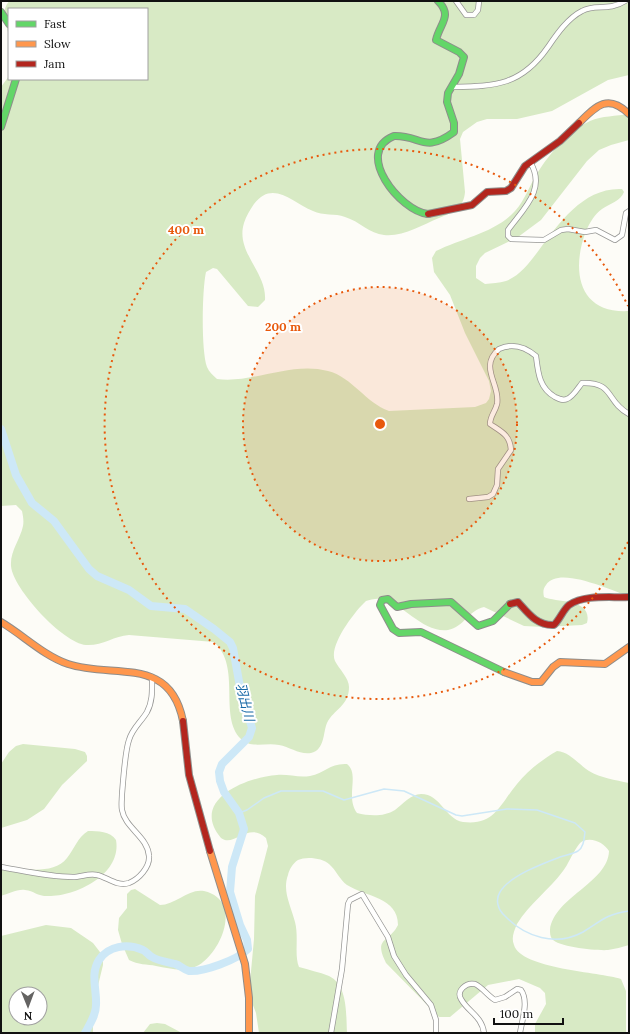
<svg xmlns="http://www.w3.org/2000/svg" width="630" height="1034" font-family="Lora,'Noto Sans JP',serif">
	<rect width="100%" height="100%" fill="#fdfcf7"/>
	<!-- forest -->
	<g fill="#d8eac5" fill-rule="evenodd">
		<path d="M9,1h620v74l-21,5 -56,31 -35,8h-30l-10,3 -14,10 -3,7 5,53c-1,16 -13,21 -26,26 -17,7 -36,19 -55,17 -14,-1 -25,-14 -39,-18 -10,-4 -22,-1 -32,-6 -20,-8 -40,-32 -59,-7 -4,6 -8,12 -10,19 -9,29 23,49 21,77l-7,7 -10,-1 -31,-37 -4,-1 -7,4c-4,18 -5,78 1,95 2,5 6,8 10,12 35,5 74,-18 111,-8 24,6 38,32 61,40l86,-4 11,-4 3,-4 2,-8 -2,-10 -24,-48 -15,-38 -16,-23 -2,-14 4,-7c26,-13 59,-18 79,-40 10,-11 15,-27 23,-39 12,-19 31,-41 52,-51 12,-5 26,-5 39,-7v26l-18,5 -12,5 -12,11 -46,59 -23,17 -33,16 -5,5 -4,8v12l9,6c7,-1 14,-1 21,-3 15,-6 24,-19 33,-31 20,-27 45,-63 83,-61l2,3c-3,9 -15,12 -22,17 -7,5 -12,13 -16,22 -15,39 -8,83 43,80v285c-18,-5 -70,-31 -83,-11 -3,4 -3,7 -2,12 13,6 49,1 43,26l-5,2 -38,2 -20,-1 -40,-19c-15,3 -20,20 -36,23 -26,3 -43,-26 -67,-31 -5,-1 -11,1 -15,2 -11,10 -38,45 -31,60 4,8 14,17 14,26 0,19 -15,22 -22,36 -4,9 -2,27 -16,30 -11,2 -21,-6 -32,-8 -13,-3 -28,4 -38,-6 -23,-23 1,-72 -27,-97l-85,-7c-15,1 -27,11 -43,10 -23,-2 -73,-56 -75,-79 -1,-15 9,-26 12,-40 1,-5 0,-10 -1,-15l-6,-6 -15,1v-419l8,-11v3h138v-70h-138v27c-3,-14 -9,-23 0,-35z"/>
		<polygon points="23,744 75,749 85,752 87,756 87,761 62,785 44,809 27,820 1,828 1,764 9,752 16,746"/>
		<path d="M557,751c13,1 21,13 32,20 12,7 26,9 40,12v162c-7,2 -14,4 -21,5 -10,1 -50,-3 -56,-11 -2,-3 -2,-6 -2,-9 4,-33 58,-47 59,-79 -5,-8 -16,-14 -26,-10 -7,3 -14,23 -20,30 -14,19 -34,33 -46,53 -3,7 -6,14 -3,21 7,24 86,27 107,34l5,12v42h-91v-9l11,-20 -1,-11 -5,-5 -21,-9 -31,6 -38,32h-11l-53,-54c-13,-26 3,-20 12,-38 0,-28 -32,-28 -51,-40 -7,-5 -11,-15 -18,-21 -6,-6 -23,-8 -31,-4 -5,3 -9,10 -10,15 -6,16 3,31 7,47 4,15 -1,33 4,45 10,3 20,5 30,9 19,9 17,39 18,57h-88l-3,-20 -5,-13 -1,-18 4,-43 1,-43 13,-50 -2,-8c-18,-17 -32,10 -45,0 -32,-38 26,-61 56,-63 11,-1 22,3 33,1 15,-3 20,-13 37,-12 13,10 -2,33 10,49 12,3 27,4 38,-3 8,-6 16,-16 26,-16 20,0 24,25 42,28 32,4 37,-18 54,-38 10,-13 26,-25 40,-33z"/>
		<path d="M88,831c10,0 22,0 28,9 6,33 -37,55 -65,56 -14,1 -16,-5 -26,-6 -8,-1 -17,4 -24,6v-29c20,1 52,9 66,-9 8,-10 10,-20 21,-27z"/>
		<path d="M135,889l25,16c15,0 29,-17 44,-14 43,10 13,71 -12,77 -12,4 -24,0 -36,-2 -9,-2 -18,-1 -27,-6l-7,-16 -4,-14 1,-12 8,-10v-14l4,-4z"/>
		<path d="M46,925l25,3 22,15 10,13v9l-10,41v27h-92v-97zM16,994h24v24h-24z"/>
		<polygon points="157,1023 165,1024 182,1033 143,1033 150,1024"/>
	</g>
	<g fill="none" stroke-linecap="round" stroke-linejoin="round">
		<!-- stream -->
		<path stroke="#cde8f7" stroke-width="1.5" d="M239,813l8,-3 17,-12 17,-7h42l21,9 40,-11 20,2 52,24 6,1 45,-7 30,1 38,13 10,9c-1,7 -1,15 -7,19 -5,3 -12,4 -18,6 -16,6 -51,19 -60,35 -5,8 -2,18 5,24 20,21 51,31 78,16 20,-12 21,-17 46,-21"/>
		<!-- river -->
		<path stroke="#cde8f7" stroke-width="8" d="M1,429l15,46 16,28 22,18 35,48 8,7 32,14 22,16 34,3 29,20 16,13 3,6 7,39 12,41 -3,9 -27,27 -3,8 1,9 4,11 15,21 5,16 -12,38 -2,25 10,33 7,15 1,9c-11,11 -44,23 -59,22 -5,-1 -9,-6 -14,-7 -7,-2 -17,-3 -23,-7 -4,-2 -6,-6 -9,-7 -16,-7 -35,-4 -44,10 -9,14 -2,30 -3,45 0,10 -6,19 -11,28"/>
		<defs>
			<g id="street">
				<polyline points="456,1 466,15 474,15 478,10 479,1"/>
				<path d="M452,87c43,-1 69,-1 96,-40 9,-13 20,-29 34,-36 13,-8 26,1 43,-10"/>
				<path d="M530,162c17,27 -7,47 -22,68v6l3,3 33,1 17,-10 7,-1 17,3 11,-2 19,10 7,-5 4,-22 3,-2"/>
				<path d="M469,499l19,-2 5,-3 4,-9 1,-16 13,-19c-1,-15 -9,-18 -21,-26 0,-8 5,-12 7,-20 4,-19 -19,-37 2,-55 13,-6 26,-2 37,7 2,16 3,32 19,41 4,2 8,4 12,2 6,-2 11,-11 15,-16 33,-1 23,18 47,31"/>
				<path d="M1,867c23,4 48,10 72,10 8,0 16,-4 24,-2 10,2 20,12 32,8 10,-4 21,-16 20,-27 -1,-19 -24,-28 -27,-46 -1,-5 0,-11 0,-16 1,-11 3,-43 7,-54 3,-11 12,-18 18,-28 6,-11 5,-23 5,-35"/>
				<polyline points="331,1033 342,969 348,904 350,900 362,894 388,937 394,956 406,975 431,1005 436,1020 436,1033"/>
				<path d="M484,1033c-2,-17 -16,-21 -23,-34 -5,-8 5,-17 14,-15 7,3 13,12 20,16l10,-3 12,-8 4,1c8,11 1,30 -1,43"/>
			</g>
			<g id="fast">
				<polyline points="1,12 9,24"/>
				<polyline points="1,127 16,79"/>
				<path d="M428,214c-28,-3 -75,-62 -34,-78 27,-1 30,18 60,-4v-9l-7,-21 1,-9 11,-19 5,-17 -5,-5 -23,-12c4,-17 17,-24 2,-39"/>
				<polyline points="504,672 421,632 399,633 393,629 380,605 382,600 388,599 397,607 411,604 451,602 478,626 493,621 510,604"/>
			</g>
			<g id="slow">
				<path d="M579,123c17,-17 29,-30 50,-9"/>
				<path d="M1,622c22,13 43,34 67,42 46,15 102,-9 115,57"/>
				<polyline points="504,672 532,682 541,682 553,667 560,662 605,664 629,647"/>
				<polyline points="210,851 245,964 249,998 249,1033"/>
			</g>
			<g id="jam">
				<polyline points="428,214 472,205 487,192 506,191 511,188 525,166 560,141 579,123"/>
				<path d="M510,604l8,-2c10,11 19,24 36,23 6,-6 9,-15 15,-20 16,-11 42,-7 60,-8"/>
				<polyline points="183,721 189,775 210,851"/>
			</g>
		</defs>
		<!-- street casing -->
		<use href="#street" stroke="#979795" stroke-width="6"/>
		<!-- fast casing -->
		<use href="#fast" stroke="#8e8d8b" stroke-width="8"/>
		<!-- slow casing -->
		<use href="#slow" stroke="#8e8d8b" stroke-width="8"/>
		<!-- jam casing -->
		<use href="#jam" stroke="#8e8d8b" stroke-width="8"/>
		<!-- street -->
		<use href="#street" stroke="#fffffe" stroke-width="4.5"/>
		<!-- fast -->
		<use href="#fast" stroke="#63d668" stroke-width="6"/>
		<!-- slow -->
		<use href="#slow" stroke="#ff974d" stroke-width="6"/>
		<!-- jam -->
		<use href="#jam" stroke="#b3261e" stroke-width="6"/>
	</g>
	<!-- distance rings -->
	<circle cx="380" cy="424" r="137" fill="#e8590c" fill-opacity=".12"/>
	<g fill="none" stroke="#e8590c" stroke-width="2" stroke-dasharray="2 4">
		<circle cx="380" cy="424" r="137"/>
		<path d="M628 542A275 275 0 1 1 628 306"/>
	</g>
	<g text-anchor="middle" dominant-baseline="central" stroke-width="4" stroke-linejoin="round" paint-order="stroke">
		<!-- water labels -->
		<g font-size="13" font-style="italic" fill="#1768a6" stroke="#fff">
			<text transform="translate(245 702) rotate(76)">羽出川</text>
		</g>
	</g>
	<circle cx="380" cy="424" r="6" fill="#e8590c" stroke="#fff" stroke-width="2"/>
	<g font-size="12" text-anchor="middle" font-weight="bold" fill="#e8590c" stroke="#fff" stroke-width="4" stroke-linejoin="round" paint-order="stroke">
		<text x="186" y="234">400 m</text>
		<text x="283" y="331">200 m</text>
	</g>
	<!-- border -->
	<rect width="630" height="1034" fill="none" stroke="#111111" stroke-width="4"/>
	<!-- legend -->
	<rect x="8" y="8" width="140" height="72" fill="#ffffff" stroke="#a0a0a0"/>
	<rect x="16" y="21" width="20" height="6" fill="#63d668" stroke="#a0a0a0"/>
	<text x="44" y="28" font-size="12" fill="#111111">Fast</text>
	<rect x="16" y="41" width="20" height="6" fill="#ff974d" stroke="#a0a0a0"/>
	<text x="44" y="48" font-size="12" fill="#111111">Slow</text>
	<rect x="16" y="61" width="20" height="6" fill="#b3261e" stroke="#a0a0a0"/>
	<text x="44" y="68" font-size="12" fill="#111111">Jam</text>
	<!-- north arrow -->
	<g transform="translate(28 1006) rotate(179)"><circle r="19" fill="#ffffff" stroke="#a0a0a0"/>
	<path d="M0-3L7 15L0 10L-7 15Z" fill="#646362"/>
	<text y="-6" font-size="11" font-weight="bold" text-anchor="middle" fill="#111111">N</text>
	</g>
	<!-- scale -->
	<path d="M494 1018v6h69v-6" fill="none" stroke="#111111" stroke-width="2"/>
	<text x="500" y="1018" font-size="12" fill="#111111" stroke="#ffffff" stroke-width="3" paint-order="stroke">100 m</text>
</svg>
